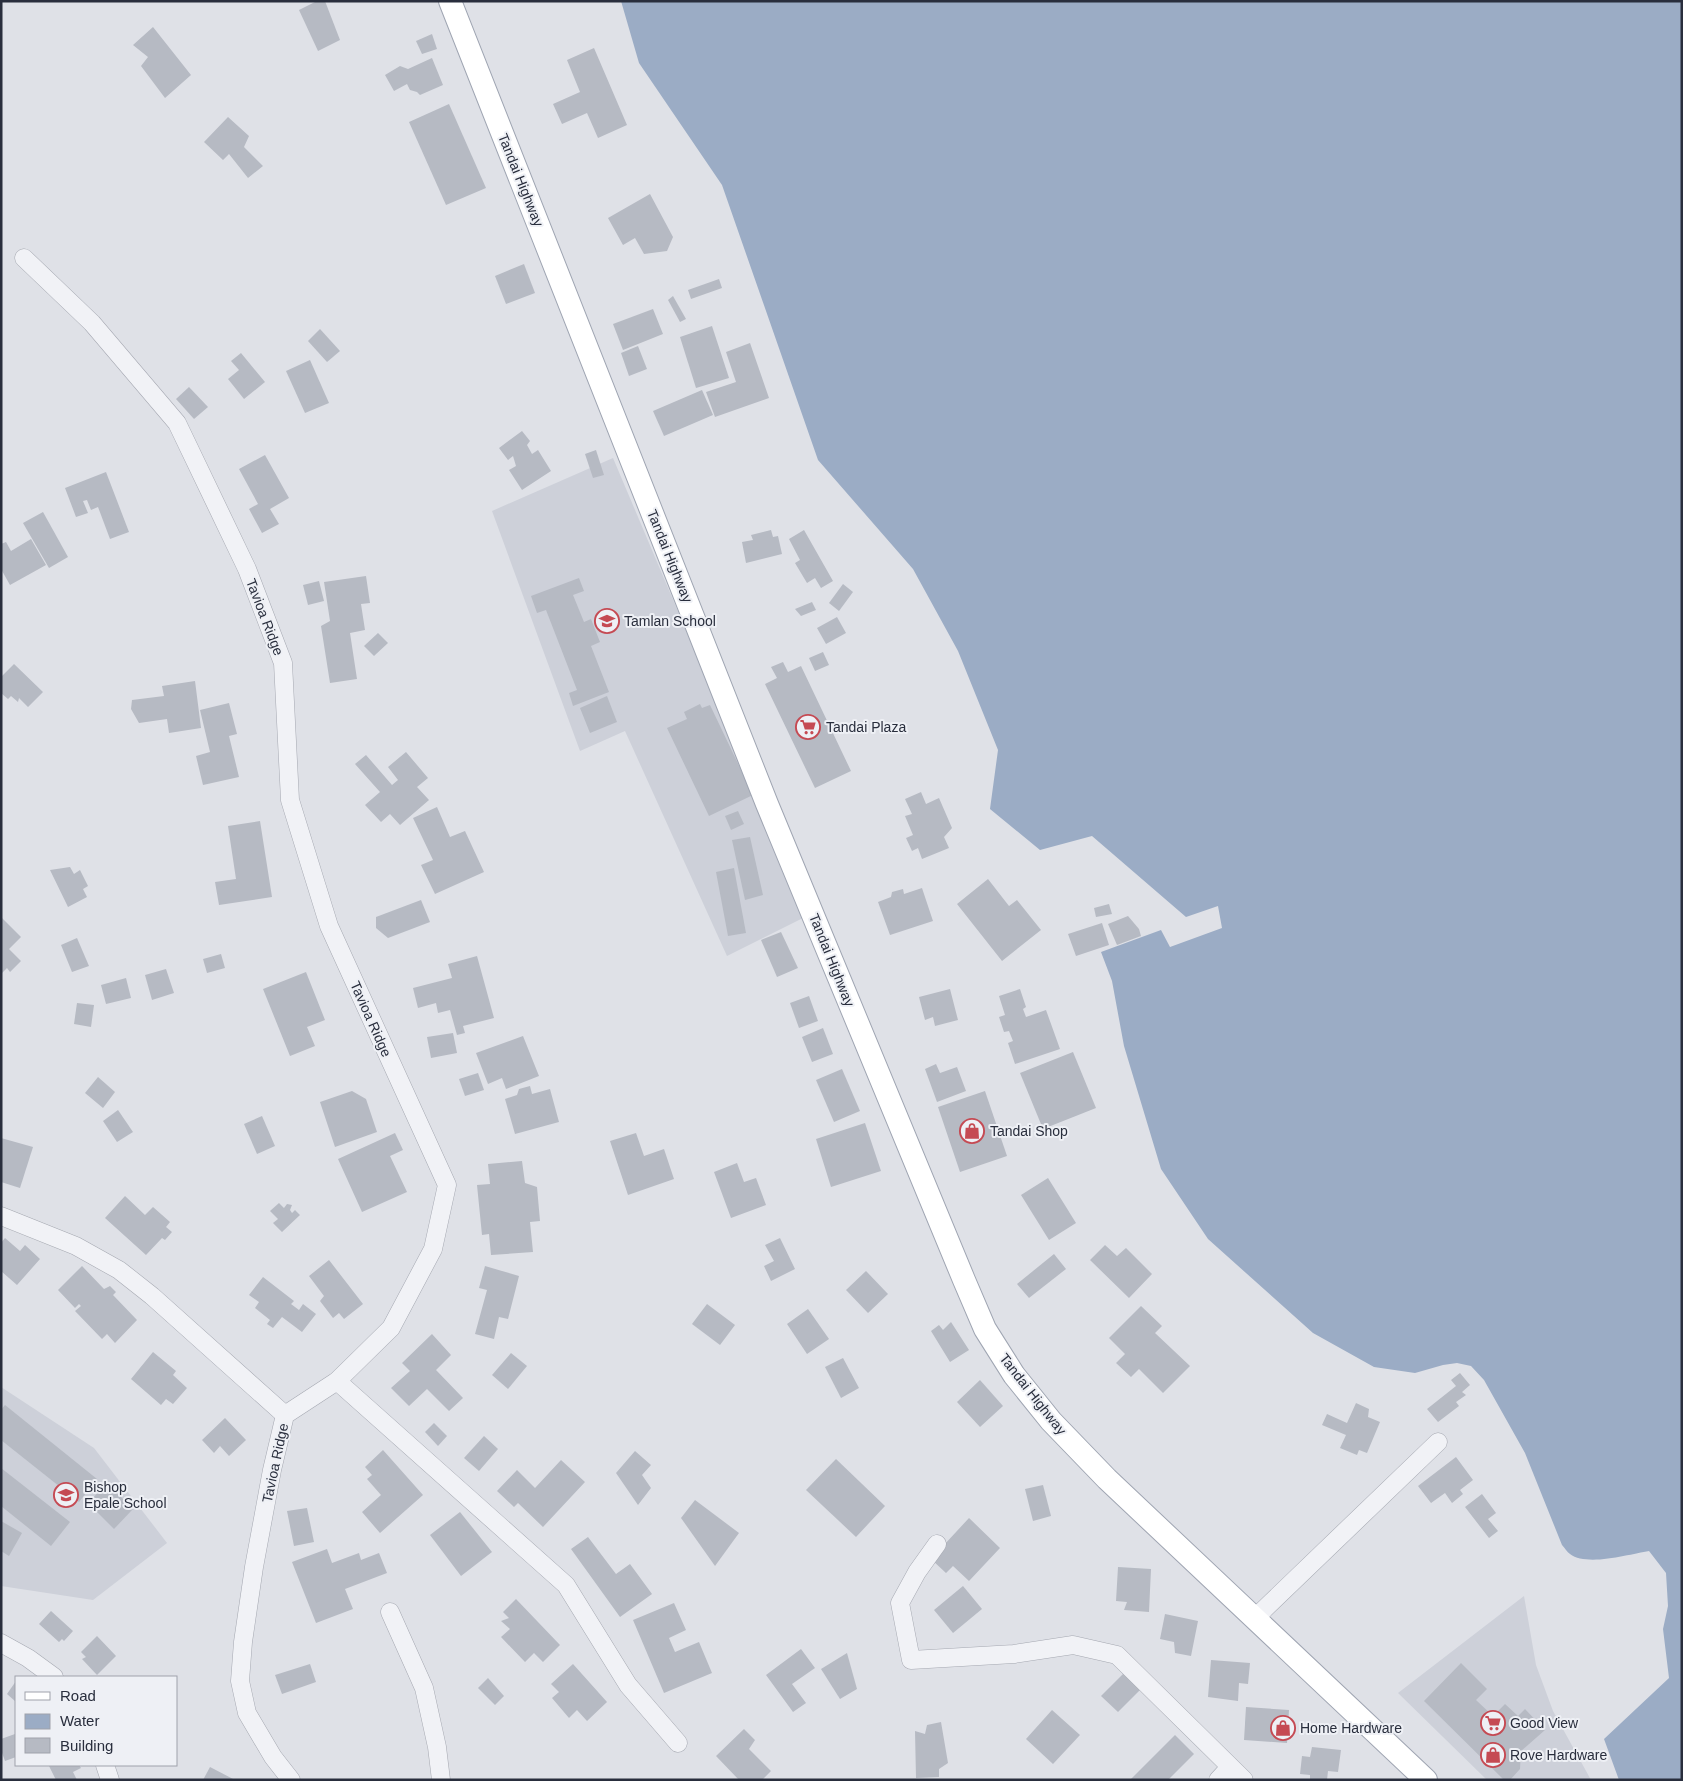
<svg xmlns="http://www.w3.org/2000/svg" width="1683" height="1781" font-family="Arial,sans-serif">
	<rect width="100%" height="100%" fill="#dfe1e7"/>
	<!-- built -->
	<g fill="#cdd0d9">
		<polygon points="613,458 807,916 727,956 625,731 580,751 492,511"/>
		<polygon points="1,1387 94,1448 167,1543 93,1600 1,1586"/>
		<polygon points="1524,1596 1536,1665 1553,1711 1591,1780 1487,1780 1398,1693"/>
	</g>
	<!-- water -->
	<path fill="#9bacc5" d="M621,1h1061v1779h-63l-15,-41 65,-61 -6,-49 5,-23 -2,-33 -17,-22c-19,3 -62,16 -79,3 -3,-2 -5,-6 -8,-9l-37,-92 -41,-73 -13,-14 -14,-3 -14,2 -28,8 -41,-6 -61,-34 -105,-94 -47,-70 -37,-123 -12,-65 -11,-29 60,-22 9,17 52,-19 -4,-22 -32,11 -94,-81 -52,14 -50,-41 8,-59 -40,-99 -45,-82 -95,-109 -96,-275 -83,-122z"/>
	<!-- building -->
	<g fill="#b6bac3">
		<polygon points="317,1 325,1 340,40 318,51 299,10"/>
		<polygon points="153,27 191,75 165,98 141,66 148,57 133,45"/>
		<polygon points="432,34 437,49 422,54 416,41"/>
		<polygon points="594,48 627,125 598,138 587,113 562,124 553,104 580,92 567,60"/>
		<polygon points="432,58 443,85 420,95 417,92 410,90 407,84 394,91 385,75 400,66 408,69"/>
		<polygon points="449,104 486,188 446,205 409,122"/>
		<polygon points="228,117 249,136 244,147 263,166 248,178 229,154 223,160 204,142"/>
		<polygon points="650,194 673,237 667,251 644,254 635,238 623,245 608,218"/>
		<polygon points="524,264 535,293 506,304 495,276"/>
		<polygon points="719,279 722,288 691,299 688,290"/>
		<polygon points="673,296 686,319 680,322 668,300"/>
		<polygon points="653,309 663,334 623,350 613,324"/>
		<polygon points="712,326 729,378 696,388 680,337"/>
		<polygon points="320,329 340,351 327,362 308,341"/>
		<polygon points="750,343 769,398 715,417 706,392 736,382 726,352"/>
		<polygon points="638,346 647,369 629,376 621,353"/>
		<polygon points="241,353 265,382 244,399 228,379 239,370 231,361"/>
		<polygon points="310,360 329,403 305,413 286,371"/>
		<polygon points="189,387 208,407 194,419 176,399"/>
		<polygon points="702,390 713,415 664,436 653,411"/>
		<polygon points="522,431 530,441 527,445 532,454 538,450 551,471 522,490 509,470 516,466 513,456 508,460 499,448"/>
		<polygon points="596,450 604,475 593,478 585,454"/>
		<polygon points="265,455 289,498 270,509 279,524 262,533 249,509 258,504 239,469"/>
		<polygon points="106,472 129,532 110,539 98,507 91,510 87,500 83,501 88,513 76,517 65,488"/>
		<polygon points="43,512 68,557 49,568 23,523"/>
		<polygon points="771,530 773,537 778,536 782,554 746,563 742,542 753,540 751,535"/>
		<polygon points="804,530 833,581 821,588 815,578 807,583 795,563 800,560 789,539"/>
		<polygon points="31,539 46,565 10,585 1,569 1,544 6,542 11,551"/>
		<polygon points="366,576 370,603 361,604 365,630 350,633 357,679 330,683 321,626 330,621 324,582"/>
		<polygon points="579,578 584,591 573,595 584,622 591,619 600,642 591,646 609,692 573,706 569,693 577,690 546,610 537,613 531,596"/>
		<polygon points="319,581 324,601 308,605 303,585"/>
		<polygon points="843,584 853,592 839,611 829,603"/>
		<polygon points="812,602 816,610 801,616 795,609"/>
		<polygon points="837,617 846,633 826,644 817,628"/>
		<polygon points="378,633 388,643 374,656 364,646"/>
		<polygon points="823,652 829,665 815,671 809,658"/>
		<polygon points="783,662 788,672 801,666 851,771 815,788 765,684 777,678 771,667"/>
		<polygon points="14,664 43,692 28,707 19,698 18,702 11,696 8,699 1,693 1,677"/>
		<polygon points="195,681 201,728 169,733 167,719 139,723 131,709 132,700 164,696 162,686"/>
		<polygon points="607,696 617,722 590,733 580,708"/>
		<polygon points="229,703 237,734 229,736 239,777 203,785 196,756 210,752 200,710"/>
		<polygon points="700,704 702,708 710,705 753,795 709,816 667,728 687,719 684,712"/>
		<polygon points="406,752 428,778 417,787 429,800 400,825 390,814 381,822 365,805 380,792 355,764 366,755 392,785 398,780 388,767"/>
		<polygon points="921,792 926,804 939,798 952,828 944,837 949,848 922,859 918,848 912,851 906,838 913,835 905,816 912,814 905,799"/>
		<polygon points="437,807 450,837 465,831 484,872 435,894 421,865 433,860 413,818"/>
		<polygon points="738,811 744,824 731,830 725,816"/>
		<polygon points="260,821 272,897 219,905 215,882 236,879 228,826"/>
		<polygon points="750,837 763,895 745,900 732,840"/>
		<polygon points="70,867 74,874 80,870 88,886 83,889 87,897 68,907 50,870"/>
		<polygon points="734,868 746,933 728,936 716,872"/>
		<polygon points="988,879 1009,906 1017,900 1041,930 1002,961 957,904"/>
		<polygon points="922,888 933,921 890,935 878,902 891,897 892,892 903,889 904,894"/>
		<polygon points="421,900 430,922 388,938 376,928 376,917"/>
		<polygon points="1109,904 1112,914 1096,917 1094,908"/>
		<polygon points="1128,916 1139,929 1141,936 1117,945 1108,924"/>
		<polygon points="2,918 21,937 9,949 21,961 10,972 7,968 1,974"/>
		<polygon points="1102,923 1109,945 1076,956 1068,934"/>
		<polygon points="781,932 798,968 777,977 761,940"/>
		<polygon points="77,938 89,966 72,972 61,945"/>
		<polygon points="221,954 225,968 207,973 203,959"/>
		<polygon points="477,956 494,1018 463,1026 465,1033 457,1035 450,1010 438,1013 436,1003 418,1008 413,988 452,978 448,964"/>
		<polygon points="166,969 174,993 152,1000 145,975"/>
		<polygon points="306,972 325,1020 307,1027 315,1046 290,1056 263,989"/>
		<polygon points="126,978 131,998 106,1004 101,985"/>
		<polygon points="950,989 958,1020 935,1026 933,1017 925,1020 919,997"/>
		<polygon points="1020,989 1026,1007 1023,1009 1026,1017 1046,1010 1060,1049 1015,1064 1008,1043 1013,1041 1009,1031 1004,1032 999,1017 1005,1015 999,996"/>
		<polygon points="809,996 818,1021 799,1028 790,1003"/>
		<polygon points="77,1003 94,1005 91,1027 74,1024"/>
		<polygon points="823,1028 833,1054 812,1062 802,1037"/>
		<polygon points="453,1033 457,1053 431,1058 427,1037"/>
		<polygon points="523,1036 539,1076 506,1089 502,1078 488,1084 476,1053"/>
		<polygon points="1073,1052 1096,1108 1043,1129 1020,1073"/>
		<polygon points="936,1064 940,1073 957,1067 966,1091 937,1102 925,1069"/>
		<polygon points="842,1069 860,1111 834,1122 816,1080"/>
		<polygon points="478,1073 484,1090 465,1096 459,1079"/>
		<polygon points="98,1077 115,1092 103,1108 85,1093"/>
		<polygon points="530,1086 532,1094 550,1089 559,1122 515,1134 505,1099 517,1095 519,1089"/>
		<polygon points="352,1091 366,1099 377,1132 335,1147 320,1102"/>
		<polygon points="985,1091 1007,1156 960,1172 938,1107"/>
		<polygon points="118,1110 133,1132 117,1142 103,1121"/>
		<polygon points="262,1116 275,1146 257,1154 244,1124"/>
		<polygon points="865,1123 881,1171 831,1187 816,1139"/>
		<polygon points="395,1133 403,1150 390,1156 407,1192 362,1212 338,1159"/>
		<polygon points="636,1133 644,1156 664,1149 674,1179 628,1195 610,1141"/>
		<polygon points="1,1138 33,1147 20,1188 1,1182"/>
		<polygon points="522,1161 525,1183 537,1187 540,1221 530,1222 533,1252 491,1255 489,1234 482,1235 477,1185 490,1184 488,1164"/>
		<polygon points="737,1163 744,1182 756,1178 766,1205 731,1218 714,1172"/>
		<polygon points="1048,1178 1076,1223 1049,1240 1021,1195"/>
		<polygon points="125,1196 145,1215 153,1207 170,1222 166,1227 172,1232 165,1240 162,1238 146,1255 105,1218"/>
		<polygon points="279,1203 284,1208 287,1204 292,1205 290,1210 292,1213 295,1210 300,1215 282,1232 273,1223 278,1219 270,1211"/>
		<polygon points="5,1238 20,1251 25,1245 40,1259 17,1285 1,1271 1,1243"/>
		<polygon points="780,1238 795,1269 771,1281 764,1266 774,1261 765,1245"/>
		<polygon points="1105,1245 1117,1256 1126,1248 1152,1274 1129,1298 1090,1260"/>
		<polygon points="1054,1254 1066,1269 1029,1298 1017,1284"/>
		<polygon points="329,1260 363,1304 344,1319 339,1313 333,1318 320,1301 324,1296 309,1276"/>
		<polygon points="82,1266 104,1289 110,1286 116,1292 113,1295 137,1320 115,1343 107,1334 102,1339 75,1311 81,1306 79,1304 75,1308 58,1290"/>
		<polygon points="485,1266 519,1276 508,1319 499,1317 494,1339 475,1334 487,1290 479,1288"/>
		<polygon points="866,1271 888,1294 868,1313 846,1290"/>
		<polygon points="263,1277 294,1301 291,1304 299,1310 303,1304 316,1314 302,1332 282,1317 273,1328 267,1324 270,1320 255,1308 259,1302 249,1295"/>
		<polygon points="707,1304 735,1325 720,1345 692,1324"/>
		<polygon points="1141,1306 1162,1326 1155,1333 1190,1366 1163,1393 1139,1369 1131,1377 1116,1363 1125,1354 1109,1338"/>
		<polygon points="808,1309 829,1339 807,1354 787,1324"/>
		<polygon points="951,1322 969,1350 950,1362 931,1331 939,1325 943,1330"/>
		<polygon points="432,1334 451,1355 436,1370 463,1398 449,1411 427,1389 409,1406 391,1388 410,1371 402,1363"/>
		<polygon points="153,1352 176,1371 173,1375 187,1388 173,1404 166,1399 161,1405 131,1379"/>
		<polygon points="511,1353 527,1366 508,1389 492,1375"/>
		<polygon points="843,1358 859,1388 841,1398 825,1367"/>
		<polygon points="1460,1373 1470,1385 1462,1392 1466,1395 1456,1402 1459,1406 1438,1422 1427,1409 1456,1386 1451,1380"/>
		<polygon points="980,1380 1003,1406 980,1427 957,1402"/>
		<polygon points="1356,1403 1369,1409 1368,1417 1380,1422 1367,1453 1359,1450 1357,1455 1340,1448 1346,1435 1322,1425 1327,1414 1347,1423"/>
		<polygon points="5,1405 97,1479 79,1502 1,1440 1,1410"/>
		<polygon points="225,1418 246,1440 229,1456 220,1446 214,1453 202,1440"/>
		<polygon points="434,1423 447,1436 438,1446 425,1432"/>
		<polygon points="484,1436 498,1449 479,1471 464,1458"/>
		<polygon points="383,1450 423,1495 380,1533 362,1512 381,1495 367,1479 372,1475 365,1467"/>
		<polygon points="635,1451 651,1465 642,1475 651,1488 638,1505 616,1473"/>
		<polygon points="1456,1457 1473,1480 1460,1490 1463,1494 1452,1503 1445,1493 1431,1503 1418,1486"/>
		<polygon points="836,1459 885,1506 856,1537 806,1490"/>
		<polygon points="561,1460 585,1482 543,1527 518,1503 514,1507 497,1491 517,1470 535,1488"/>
		<polygon points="1,1468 70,1522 51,1546 1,1506"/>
		<polygon points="107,1483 133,1509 114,1529 88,1503"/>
		<polygon points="1043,1485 1051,1516 1033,1521 1025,1489"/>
		<polygon points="1482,1494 1496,1513 1488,1519 1498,1531 1489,1538 1465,1507"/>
		<polygon points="695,1500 739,1533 715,1566 681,1518"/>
		<polygon points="307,1508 314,1542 294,1546 287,1511"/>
		<polygon points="460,1512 492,1552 461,1576 430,1535"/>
		<polygon points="969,1518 1000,1548 969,1581 953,1566 946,1573 931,1559"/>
		<polygon points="1,1521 22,1533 9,1556 1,1551"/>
		<polygon points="588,1537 616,1574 630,1564 652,1594 620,1617 571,1549"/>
		<polygon points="327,1549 332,1563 359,1553 361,1560 379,1553 387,1573 345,1589 353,1609 316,1623 292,1562"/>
		<polygon points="1118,1567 1151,1569 1149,1612 1124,1610 1127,1602 1116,1601"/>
		<polygon points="963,1586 982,1609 953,1633 934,1610"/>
		<polygon points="516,1599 560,1645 543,1662 534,1653 525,1662 501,1637 510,1629 501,1621 509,1618 503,1612"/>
		<polygon points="674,1603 686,1630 669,1638 675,1652 699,1642 712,1673 664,1693 633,1620"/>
		<polygon points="51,1611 73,1631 64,1641 62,1639 59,1642 39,1624"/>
		<polygon points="1165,1614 1198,1621 1191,1656 1175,1653 1174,1642 1160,1639"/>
		<polygon points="97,1636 116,1656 97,1675 82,1659 86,1657 81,1652"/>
		<polygon points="801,1649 815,1668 792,1684 806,1703 793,1712 766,1675"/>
		<polygon points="847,1653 857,1689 840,1699 821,1669"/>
		<polygon points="1211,1660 1250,1663 1248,1684 1239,1683 1238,1701 1208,1697"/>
		<polygon points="1461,1663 1487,1689 1476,1700 1493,1716 1505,1704 1518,1716 1525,1709 1545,1730 1521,1751 1520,1769 1510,1780 1504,1780 1424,1701"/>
		<polygon points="310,1664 316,1682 282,1694 275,1675"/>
		<polygon points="573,1664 607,1702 587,1721 577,1710 569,1718 552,1698 559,1692 551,1684"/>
		<polygon points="1124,1673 1141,1689 1118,1712 1101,1696"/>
		<polygon points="488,1678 504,1696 495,1705 478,1688"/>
		<polygon points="16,1681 16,1702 7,1694"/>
		<polygon points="1246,1707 1289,1710 1287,1743 1244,1740"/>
		<polygon points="1052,1710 1080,1735 1053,1764 1026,1739"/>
		<polygon points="941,1722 948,1763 939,1769 939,1777 916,1778 915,1731 925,1734 927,1725"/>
		<polygon points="744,1729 755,1740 749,1749 771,1771 762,1780 739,1780 716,1756"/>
		<polygon points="15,1734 16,1736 16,1757 5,1761 1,1750 1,1739"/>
		<polygon points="1175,1735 1194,1754 1168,1780 1130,1780"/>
		<polygon points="1312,1747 1341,1750 1338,1772 1328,1771 1327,1780 1310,1780 1310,1775 1300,1774 1302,1756 1310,1757"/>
		<polygon points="51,1765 79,1765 81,1768 73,1772 77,1780 56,1780 49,1766"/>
		<polygon points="210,1767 235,1780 203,1780"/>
	</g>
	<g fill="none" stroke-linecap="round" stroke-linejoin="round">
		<defs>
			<g id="minor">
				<polyline points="24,258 92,323 177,423 247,569 283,663 290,800 329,926 447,1185 433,1249 391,1328 337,1381 285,1415 272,1470 254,1567 243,1642 240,1681 247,1713 273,1757 291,1780"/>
				<polyline points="1,1216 76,1246 119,1270 152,1296 285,1415"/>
				<polyline points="337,1381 566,1585 628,1685 678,1743"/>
				<polyline points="937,1544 917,1572 900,1603 911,1660 1014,1654 1073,1645 1117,1655 1244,1780"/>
				<polyline points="390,1612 424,1688 437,1747 441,1780"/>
				<polyline points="1255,1618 1438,1442"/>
				<polyline points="1,1643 28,1658 54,1677"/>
				<polyline points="105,1765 110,1780"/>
				<polyline points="1218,1780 1230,1767"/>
			</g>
			<polyline id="major" points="450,1 767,804 964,1280 985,1329 1014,1375 1051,1421 1107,1479 1426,1780"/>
		</defs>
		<!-- minor casing -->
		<use href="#minor" stroke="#a5a8b1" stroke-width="19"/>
		<!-- major casing -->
		<use href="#major" stroke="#9fa5b2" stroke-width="24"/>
		<!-- minor -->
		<use href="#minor" stroke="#f1f2f6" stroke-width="18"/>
		<!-- major -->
		<use href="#major" stroke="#fff" stroke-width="22"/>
	</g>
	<!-- icons -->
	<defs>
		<symbol id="school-ring" viewBox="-11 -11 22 22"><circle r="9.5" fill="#eef0f5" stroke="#c54a53" stroke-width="1.5"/><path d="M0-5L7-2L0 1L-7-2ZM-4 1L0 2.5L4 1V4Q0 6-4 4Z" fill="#c54a53"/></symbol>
		<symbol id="supermarket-ring" viewBox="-11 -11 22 22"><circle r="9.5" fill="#eef0f5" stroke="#c54a53" stroke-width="1.5"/><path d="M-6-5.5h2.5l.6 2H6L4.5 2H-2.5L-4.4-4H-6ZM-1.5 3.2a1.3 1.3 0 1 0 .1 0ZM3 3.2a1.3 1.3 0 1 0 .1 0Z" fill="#c54a53"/></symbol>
		<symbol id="shop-ring" viewBox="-11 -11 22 22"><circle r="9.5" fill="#eef0f5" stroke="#c54a53" stroke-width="1.5"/><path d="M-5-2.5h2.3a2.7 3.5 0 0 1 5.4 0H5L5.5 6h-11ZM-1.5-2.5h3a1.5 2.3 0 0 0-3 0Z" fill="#c54a53"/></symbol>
	</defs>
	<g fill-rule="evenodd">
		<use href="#school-ring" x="593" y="607" width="28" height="28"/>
		<use href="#supermarket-ring" x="794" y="713" width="28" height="28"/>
		<use href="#shop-ring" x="958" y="1117" width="28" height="28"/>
		<use href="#school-ring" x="52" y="1481" width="28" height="28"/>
		<use href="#supermarket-ring" x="1479" y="1709" width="28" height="28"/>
		<use href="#shop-ring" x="1269" y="1714" width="28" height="28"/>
		<use href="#shop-ring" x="1479" y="1741" width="28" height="28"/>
	</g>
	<g text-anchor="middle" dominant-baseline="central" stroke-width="4" stroke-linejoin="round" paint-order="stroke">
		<!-- street labels -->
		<g font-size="14" fill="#292e3d" stroke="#eef0f5">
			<text transform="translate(521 180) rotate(68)">Tandai Highway</text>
			<text transform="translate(670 556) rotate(68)">Tandai Highway</text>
			<text transform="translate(265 617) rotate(69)">Tavioa Ridge</text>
			<text transform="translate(832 960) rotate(68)">Tandai Highway</text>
			<text transform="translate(371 1019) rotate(66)">Tavioa Ridge</text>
			<text transform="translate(1033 1394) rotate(52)">Tandai Highway</text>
			<text transform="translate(275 1463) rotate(-78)">Tavioa Ridge</text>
		</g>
		<!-- poi labels -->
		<g font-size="14" fill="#292e3d" stroke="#eef0f5" text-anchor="start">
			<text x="624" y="621">Tamlan School</text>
			<text x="826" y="727">Tandai Plaza</text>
			<text x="990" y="1131">Tandai Shop</text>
			<text x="84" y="1487">Bishop<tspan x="84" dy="16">Epale School</tspan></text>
			<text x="1510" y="1723">Good View</text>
			<text x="1300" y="1728">Home Hardware</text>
			<text x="1510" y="1755">Rove Hardware</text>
		</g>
	</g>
	<!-- border -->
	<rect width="1683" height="1781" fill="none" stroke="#292e3d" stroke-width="5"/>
	<!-- legend -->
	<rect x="15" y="1676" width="162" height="90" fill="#eef0f5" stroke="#9fa2ab"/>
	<rect x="25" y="1692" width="25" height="8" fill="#ffffff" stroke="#9fa2ab"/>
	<text x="60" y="1701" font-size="15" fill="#292e3d">Road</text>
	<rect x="25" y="1714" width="25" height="15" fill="#9bacc5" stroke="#9fa2ab"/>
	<text x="60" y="1726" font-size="15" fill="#292e3d">Water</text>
	<rect x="25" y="1738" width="25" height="15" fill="#b6bac3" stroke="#9fa2ab"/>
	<text x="60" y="1751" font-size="15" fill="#292e3d">Building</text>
</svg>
